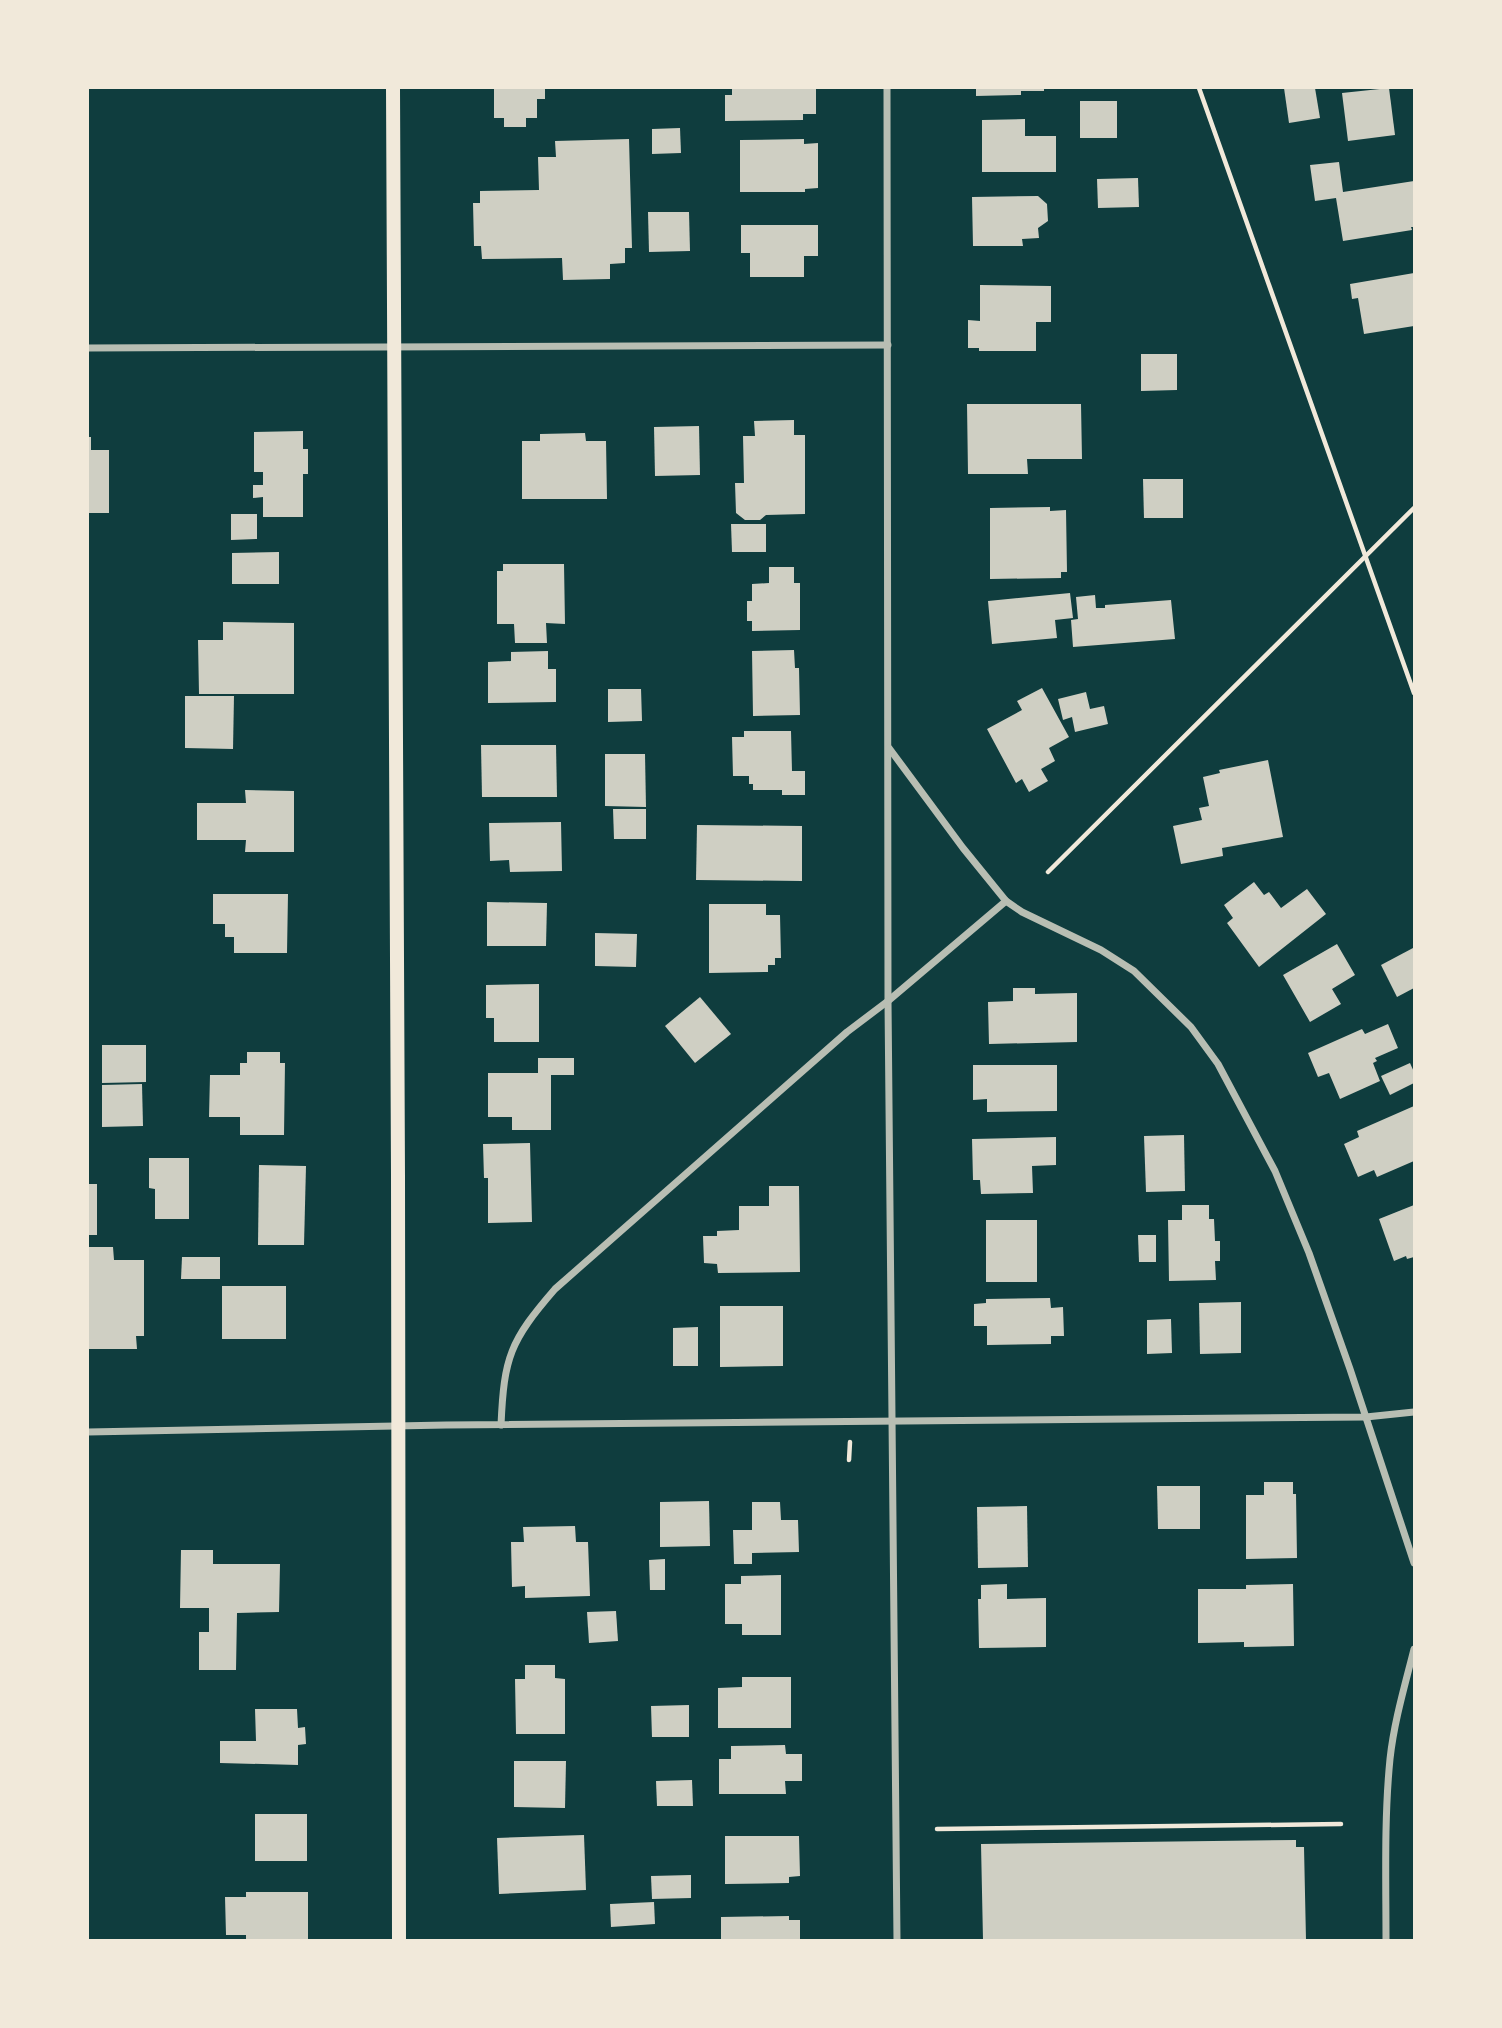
<svg xmlns="http://www.w3.org/2000/svg" width="1502" height="2028" font-family="'Sofia Sans Condensed',sans-serif">
	<rect width="100%" height="100%" fill="#0f3d3e"/>
	<!-- building -->
	<g fill="#cfcfc3">
		<polygon points="494,88 545,88 545,99 537,99 537,118 526,118 526,127 504,127 504,118 494,118"/>
		<polygon points="732,88 816,88 816,114 803,114 803,120 725,121 725,95 732,95"/>
		<polygon points="976,88 1044,88 1044,91 1021,91 1021,95 976,96"/>
		<polygon points="1284,88 1315,88 1320,118 1289,123"/>
		<polygon points="1389,88 1395,135 1348,141 1342,93"/>
		<rect x="1080" y="101" width="37" height="37"/>
		<polygon points="1025,119 1025,136 1056,136 1056,172 982,172 982,120"/>
		<polygon points="680,128 681,153 652,154 652,129"/>
		<polygon points="629,139 632,248 625,248 625,263 610,264 610,279 563,280 562,258 482,259 481,246 474,246 473,203 480,203 480,191 539,190 538,157 556,157 555,141"/>
		<polygon points="804,139 804,144 818,143 818,188 805,189 805,192 740,192 740,140"/>
		<polygon points="1339,162 1343,192 1414,181 1414,227 1411,227 1412,230 1343,241 1336,198 1315,201 1310,165"/>
		<polygon points="1138,178 1139,207 1098,208 1097,179"/>
		<polygon points="1038,196 1047,204 1048,221 1038,228 1039,238 1022,239 1023,246 973,246 972,197"/>
		<polygon points="648,212 689,212 690,251 649,252"/>
		<polygon points="741,225 818,225 818,256 804,256 804,277 750,277 750,253 741,253"/>
		<polygon points="1414,273 1414,326 1364,334 1358,298 1352,299 1350,284"/>
		<polygon points="980,285 1051,286 1051,322 1036,322 1036,351 979,351 979,348 968,348 968,320 980,321"/>
		<polygon points="1141,354 1177,354 1177,390 1141,391"/>
		<polygon points="967,404 1081,404 1082,459 1027,459 1028,474 968,474"/>
		<polygon points="794,420 794,435 805,435 805,514 766,515 760,520 745,520 736,513 735,483 744,483 743,436 755,436 754,421"/>
		<polygon points="699,426 700,475 655,476 654,427"/>
		<polygon points="303,431 303,449 308,449 308,474 303,474 303,517 263,517 263,497 253,498 253,485 263,485 263,472 254,472 254,432"/>
		<polygon points="585,433 586,441 606,441 607,499 522,499 522,441 540,441 540,434"/>
		<polygon points="88,437 91,437 91,450 109,450 109,513 88,513"/>
		<polygon points="1143,479 1183,479 1183,518 1144,518"/>
		<polygon points="1050,507 1050,511 1066,510 1067,572 1061,572 1061,578 990,579 990,508"/>
		<polygon points="231,514 257,514 257,539 231,540"/>
		<polygon points="731,524 766,524 766,552 732,552"/>
		<polygon points="279,552 279,584 232,584 232,553"/>
		<polygon points="503,564 564,564 565,624 546,623 547,643 515,643 514,624 497,624 497,571 503,571"/>
		<polygon points="769,567 794,567 794,583 800,583 800,630 752,631 752,621 747,621 747,601 752,601 752,584 769,583"/>
		<polygon points="1070,593 1073,618 1055,620 1057,638 992,644 988,601"/>
		<polygon points="1095,595 1096,608 1105,608 1105,605 1171,600 1175,639 1073,647 1071,620 1078,619 1076,597"/>
		<polygon points="223,622 294,623 294,694 199,694 198,640 223,640"/>
		<polygon points="794,650 795,668 799,668 800,715 753,716 752,651"/>
		<polygon points="548,651 548,669 556,669 556,702 488,703 488,662 511,661 511,652"/>
		<polygon points="1042,688 1069,737 1049,748 1055,761 1041,769 1048,781 1029,792 1022,779 1016,783 987,729 1022,710 1017,701"/>
		<polygon points="608,689 641,689 642,721 608,722"/>
		<polygon points="1086,692 1090,709 1104,706 1108,724 1075,732 1072,717 1063,720 1058,699"/>
		<polygon points="185,696 234,696 233,749 185,748"/>
		<polygon points="744,731 791,731 792,771 805,771 805,795 782,795 782,790 753,790 753,784 749,784 749,776 733,776 732,737 744,737"/>
		<polygon points="481,745 556,745 557,797 482,797"/>
		<polygon points="605,754 645,754 646,807 605,806"/>
		<polygon points="1268,760 1283,837 1222,848 1223,856 1181,864 1173,826 1202,820 1199,808 1209,806 1203,777 1220,773 1219,770"/>
		<polygon points="245,790 294,791 294,852 245,852 246,840 197,840 197,803 246,803"/>
		<polygon points="613,809 646,809 646,839 614,839"/>
		<polygon points="561,822 562,871 510,872 509,860 490,861 489,823"/>
		<polygon points="697,825 802,826 802,881 696,880"/>
		<polygon points="1254,882 1264,895 1269,892 1281,908 1307,889 1326,914 1259,967 1227,923 1233,918 1224,905"/>
		<polygon points="213,894 288,894 287,953 234,953 234,937 225,937 225,924 213,924"/>
		<polygon points="487,902 547,903 546,946 487,946"/>
		<polygon points="709,904 766,904 766,915 780,915 781,958 775,958 775,965 768,965 768,972 709,973"/>
		<polygon points="595,933 637,934 636,967 595,966"/>
		<polygon points="1337,944 1355,975 1332,989 1341,1004 1310,1022 1283,975"/>
		<polygon points="1413,948 1414,988 1397,997 1381,965"/>
		<polygon points="539,984 539,1042 494,1042 494,1018 486,1018 486,985"/>
		<polygon points="1013,988 1035,988 1035,994 1077,993 1077,1042 989,1044 988,1002 1013,1001"/>
		<polygon points="700,997 731,1034 695,1063 665,1026"/>
		<polygon points="1388,1024 1398,1048 1375,1058 1377,1061 1373,1063 1380,1081 1340,1099 1329,1073 1318,1077 1308,1053 1362,1029 1365,1034"/>
		<polygon points="102,1045 146,1045 146,1082 102,1083"/>
		<polygon points="247,1052 280,1052 280,1063 285,1063 284,1135 240,1135 240,1117 209,1117 210,1075 240,1075 240,1063 247,1063"/>
		<polygon points="538,1058 574,1058 574,1075 551,1075 551,1130 512,1130 512,1117 488,1117 488,1073 538,1073"/>
		<polygon points="1410,1063 1414,1072 1414,1083 1390,1095 1381,1076"/>
		<polygon points="973,1065 1057,1065 1057,1111 987,1112 987,1099 973,1100"/>
		<polygon points="142,1084 143,1126 102,1127 102,1085"/>
		<polygon points="1414,1106 1414,1161 1377,1177 1374,1170 1358,1177 1344,1144 1359,1137 1357,1131"/>
		<polygon points="1184,1135 1185,1191 1146,1192 1144,1136"/>
		<polygon points="1056,1137 1056,1165 1032,1166 1033,1193 981,1194 980,1180 973,1180 972,1139"/>
		<polygon points="530,1143 532,1222 488,1223 488,1178 484,1178 483,1144"/>
		<polygon points="149,1158 189,1158 189,1219 155,1219 155,1189 149,1188"/>
		<polygon points="259,1165 306,1166 304,1245 258,1245"/>
		<rect x="88" y="1184" width="9" height="51"/>
		<polygon points="769,1186 799,1186 800,1272 718,1273 717,1264 704,1263 703,1236 717,1236 717,1231 739,1230 739,1206 769,1206"/>
		<polygon points="1182,1205 1209,1205 1209,1219 1214,1219 1215,1241 1220,1241 1220,1261 1215,1261 1216,1280 1169,1281 1168,1220 1182,1220"/>
		<polygon points="1414,1205 1414,1257 1407,1259 1406,1256 1394,1261 1379,1219"/>
		<rect x="986" y="1220" width="51" height="62"/>
		<polygon points="1138,1235 1156,1235 1156,1262 1139,1262"/>
		<polygon points="88,1247 113,1247 114,1260 144,1260 144,1336 136,1336 137,1349 88,1349"/>
		<polygon points="182,1257 220,1257 220,1279 181,1279"/>
		<rect x="222" y="1286" width="64" height="53"/>
		<polygon points="1050,1298 1051,1308 1063,1307 1064,1336 1051,1336 1051,1344 987,1345 987,1326 974,1326 974,1304 986,1303 986,1299"/>
		<polygon points="1241,1302 1241,1353 1200,1354 1199,1303"/>
		<polygon points="720,1306 783,1306 783,1366 720,1367"/>
		<polygon points="1171,1319 1172,1353 1147,1354 1147,1320"/>
		<polygon points="698,1327 698,1366 673,1366 673,1328"/>
		<polygon points="1264,1482 1293,1482 1293,1494 1296,1494 1297,1558 1246,1559 1246,1495 1264,1495"/>
		<polygon points="1157,1486 1200,1486 1200,1529 1158,1529"/>
		<polygon points="709,1501 710,1546 660,1547 660,1502"/>
		<polygon points="752,1502 780,1502 781,1520 798,1520 799,1552 752,1553 752,1564 734,1564 733,1530 752,1530"/>
		<polygon points="1027,1506 1028,1567 978,1568 977,1507"/>
		<polygon points="575,1526 576,1542 588,1542 590,1596 525,1598 525,1586 512,1587 511,1542 524,1542 523,1527"/>
		<polygon points="181,1550 213,1550 213,1564 280,1564 279,1612 237,1613 236,1670 199,1670 199,1632 209,1632 209,1608 180,1608"/>
		<polygon points="665,1559 665,1590 650,1590 649,1560"/>
		<polygon points="781,1575 781,1635 742,1635 742,1624 725,1624 725,1584 741,1584 741,1576"/>
		<polygon points="1007,1584 1007,1599 1046,1598 1046,1647 979,1648 978,1599 981,1599 981,1585"/>
		<polygon points="1293,1584 1294,1646 1244,1647 1244,1642 1198,1643 1198,1589 1246,1589 1246,1585"/>
		<polygon points="616,1611 618,1641 589,1643 587,1612"/>
		<polygon points="525,1665 555,1665 555,1678 565,1679 565,1734 516,1734 515,1679 525,1679"/>
		<polygon points="742,1677 791,1677 791,1728 718,1728 718,1688 742,1687"/>
		<polygon points="689,1705 689,1737 652,1737 651,1706"/>
		<polygon points="255,1709 297,1709 298,1728 305,1727 306,1744 298,1745 298,1765 220,1763 220,1741 256,1741"/>
		<polygon points="785,1745 786,1754 802,1754 802,1781 785,1781 786,1794 719,1794 719,1759 731,1759 731,1746"/>
		<polygon points="514,1761 566,1761 565,1808 514,1807"/>
		<polygon points="692,1780 693,1806 657,1806 656,1781"/>
		<rect x="255" y="1814" width="52" height="47"/>
		<polygon points="584,1835 586,1890 499,1894 497,1838"/>
		<polygon points="725,1836 799,1836 800,1876 789,1877 789,1883 725,1884"/>
		<polygon points="1296,1840 1296,1847 1304,1847 1306,1940 983,1940 981,1844"/>
		<polygon points="691,1875 691,1898 652,1899 651,1876"/>
		<polygon points="246,1892 308,1892 308,1939 246,1939 246,1935 226,1935 225,1897 246,1897"/>
		<polygon points="654,1902 655,1924 611,1927 610,1904"/>
		<polygon points="789,1916 789,1920 800,1920 800,1940 721,1940 721,1917"/>
	</g>
	<g fill="none" stroke-linecap="round" stroke-linejoin="round">
		<!-- path -->
		<g stroke="#f1e9da" stroke-width="4.5">
			<polyline points="1199,88 1414,693"/>
			<polyline points="1048,872 1414,508"/>
			<polyline points="849,1460 850,1442"/>
			<polyline points="937,1829 1341,1824"/>
		</g>
		<!-- minor -->
		<g stroke="#b8beb3" stroke-width="7">
			<polyline points="887,88 888,1001 897,1940"/>
			<polyline points="88,348 888,345"/>
			<polyline points="889,748 963,848 1006,901 1022,912 1101,950 1134,971 1191,1027 1218,1064 1275,1171 1309,1253 1350,1369 1414,1563"/>
			<path d="M501,1425c3,-68 9,-84 54,-136l292,-257 41,-31 118,-100"/>
			<polyline points="88,1432 446,1425 1366,1417 1414,1412"/>
			<path d="M1386,1940c0,-60 -2,-121 4,-181 4,-37 15,-74 24,-110"/>
		</g>
		<!-- secondary -->
		<polyline stroke="#f1e9da" stroke-width="14" points="393,88 398,1175 399,1940"/>
	</g>
	<!-- border -->
	<rect width="1502" height="2028" fill="none" stroke="#f1e9da" stroke-width="178"/>
</svg>
